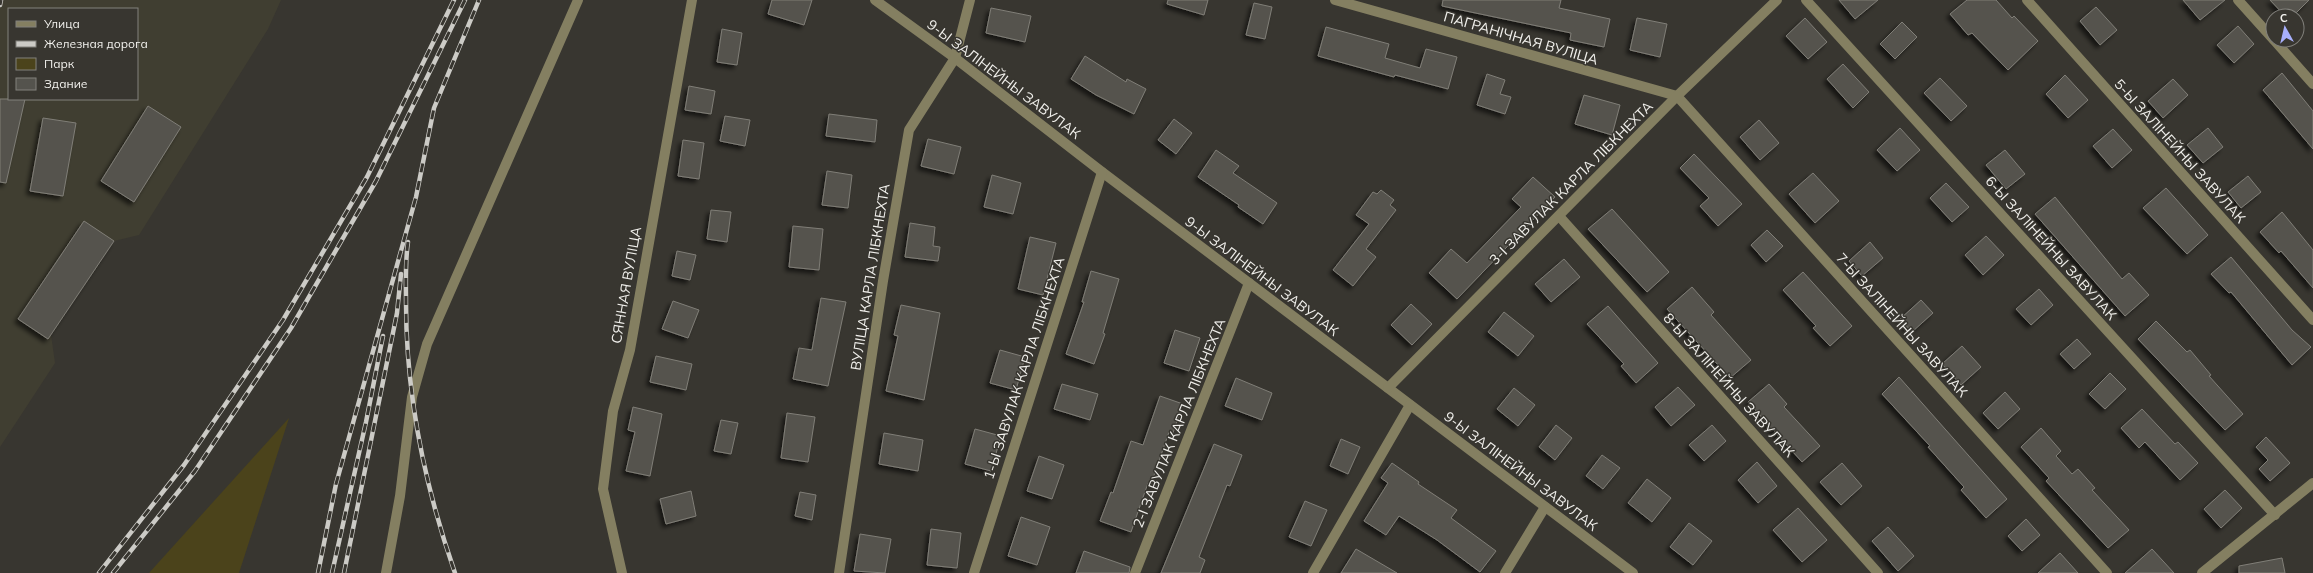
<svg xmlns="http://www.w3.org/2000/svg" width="2313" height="573" font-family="Mulish,sans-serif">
	<defs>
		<filter id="shadow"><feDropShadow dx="-3.5" dy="3.5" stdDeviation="2" flood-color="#0009"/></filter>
	</defs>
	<rect width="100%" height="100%" fill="#383630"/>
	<!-- built -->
	<path fill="#403e31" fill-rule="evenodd" d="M0,0h281l-13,29 -129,206 -25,6 -63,94 4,28 -55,84zM9,9h128v90h-128z"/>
	<!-- green -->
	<polygon fill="#4b431b" points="289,418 239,573 149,573"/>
	<!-- building -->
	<g fill="#54534d" stroke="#807e77" filter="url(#shadow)">
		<polygon points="772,0 812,0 804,25 768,14"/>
		<polygon points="1168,0 1208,0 1204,15 1167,4"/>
		<polygon points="1443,0 1561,0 1559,8 1610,19 1604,47 1570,40 1571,33 1442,6"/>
		<polygon points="1839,0 1878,0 1855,19"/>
		<polygon points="1967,0 1996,0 2012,18 2014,16 2038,41 2008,70 1972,33 1968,35 1950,14"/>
		<polygon points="2183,0 2225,0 2200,20"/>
		<polygon points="2270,0 2309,0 2293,16 2285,16"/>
		<polygon points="1254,3 1272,7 1265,39 1246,35"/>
		<polygon points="2096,7 2117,30 2100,45 2080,21"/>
		<polygon points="991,8 1031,16 1025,42 986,33"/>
		<polygon points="1637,18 1667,24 1660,57 1630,50"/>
		<polygon points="1805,18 1827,42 1808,59 1786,36"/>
		<polygon points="1902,22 1917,37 1895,59 1880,44"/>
		<polygon points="2238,26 2254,44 2234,63 2217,45"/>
		<polygon points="1326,27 1389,44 1385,58 1420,68 1426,49 1457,57 1448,89 1395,75 1394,77 1318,56"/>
		<polygon points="722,29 742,33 737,65 717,62"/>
		<polygon points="1085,56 1126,82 1127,79 1146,89 1134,114 1096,95 1071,79"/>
		<polygon points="1843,64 1869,92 1853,108 1827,79"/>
		<polygon points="2282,73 2313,111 2313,149 2263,90"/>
		<polygon points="1487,74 1505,80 1500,94 1511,97 1505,114 1477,105"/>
		<polygon points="2065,75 2088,100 2068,118 2046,94"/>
		<polygon points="1940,78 1967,106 1951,121 1924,93"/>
		<polygon points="2173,79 2188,95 2163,118 2148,101"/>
		<polygon points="689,86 715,91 711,114 685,110"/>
		<polygon points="1584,95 1620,105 1612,135 1575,124"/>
		<polygon points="0,99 25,99 6,183 0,182"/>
		<polygon points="148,106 181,127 134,202 101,181"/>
		<polygon points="829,114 877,120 875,142 826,136"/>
		<polygon points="725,116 750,120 745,146 720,141"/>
		<polygon points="43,118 76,123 63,196 30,191"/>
		<polygon points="1174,119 1192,133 1176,154 1158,140"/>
		<polygon points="1759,120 1779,143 1760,160 1740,137"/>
		<polygon points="1900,128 1920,150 1897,171 1877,150"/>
		<polygon points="2208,128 2223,147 2203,163 2187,145"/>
		<polygon points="2113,129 2132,150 2112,168 2093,146"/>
		<polygon points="928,139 961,147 954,174 921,166"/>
		<polygon points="683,140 704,143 699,179 678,176"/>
		<polygon points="1216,150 1239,166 1233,173 1277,203 1263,224 1238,207 1239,205 1198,177"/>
		<polygon points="2005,150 2025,174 2006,189 1986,165"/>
		<polygon points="1694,154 1742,204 1718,226 1700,206 1709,198 1680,168"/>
		<polygon points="827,171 852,175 848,208 822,205"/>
		<polygon points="1813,173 1839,201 1815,223 1789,194"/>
		<polygon points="992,175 1021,183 1013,214 984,207"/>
		<polygon points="2248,176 2261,192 2241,208 2228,192"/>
		<polygon points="1533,177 1555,197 1457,299 1429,273 1451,249 1467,263 1521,207 1512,199"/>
		<polygon points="1946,183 1969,207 1952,222 1930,198"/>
		<polygon points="2166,188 2208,235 2187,254 2143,208"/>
		<polygon points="1381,190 1394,200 1390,205 1396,210 1366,249 1376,257 1353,286 1333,270 1369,224 1356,215 1373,192 1377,194"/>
		<polygon points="2055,197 2122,279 2129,273 2149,295 2125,316 2035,214"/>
		<polygon points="1612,209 1669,272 1647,292 1588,229"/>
		<polygon points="711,210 731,212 727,242 707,239"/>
		<polygon points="2282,212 2313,250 2313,288 2281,251 2279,253 2260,232"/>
		<polygon points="84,221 114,241 48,339 18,319"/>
		<polygon points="910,223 935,227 933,246 940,247 938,261 905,257"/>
		<polygon points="793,226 823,229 819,270 789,267"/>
		<polygon points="1767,230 1783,246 1766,262 1751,245"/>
		<polygon points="1986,236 2004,255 1983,275 1965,255"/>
		<polygon points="1030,237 1056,243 1043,295 1018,289"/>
		<polygon points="1870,242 1883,258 1862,276 1849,261"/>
		<polygon points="677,251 696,255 690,280 672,276"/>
		<polygon points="2231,257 2292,330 2311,347 2292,365 2231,292 2229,293 2211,274"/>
		<polygon points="1564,259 1580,277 1551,302 1535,284"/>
		<polygon points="1091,271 1119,279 1103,333 1105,334 1094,364 1066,354 1084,302 1082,302"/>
		<polygon points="1803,272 1852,326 1830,346 1813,328 1816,326 1783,290"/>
		<polygon points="1692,287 1714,312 1711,315 1751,360 1730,378 1667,309"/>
		<polygon points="2039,289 2053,305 2031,325 2016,309"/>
		<polygon points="821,298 846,302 828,386 793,379 799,348 812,350"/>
		<polygon points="1921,300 1933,313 1912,332 1900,319"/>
		<polygon points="673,301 699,310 688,338 662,329"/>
		<polygon points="1411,304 1432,324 1412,345 1391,325"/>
		<polygon points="901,305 940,313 924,400 886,391 898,336 894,335"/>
		<polygon points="1608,306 1658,363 1636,383 1621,366 1624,364 1587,324"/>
		<polygon points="1504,312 1534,336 1518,356 1488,332"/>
		<polygon points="2156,321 2187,352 2190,350 2211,375 2209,376 2243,414 2225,430 2138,339"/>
		<polygon points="1175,330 1200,338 1189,371 1164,363"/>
		<polygon points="2077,339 2091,354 2074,369 2060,354"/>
		<polygon points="1962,346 1981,367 1961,385 1942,364"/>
		<polygon points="1000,350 1025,357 1016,390 990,383"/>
		<polygon points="656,356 692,364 686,390 650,382"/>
		<polygon points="2110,373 2126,389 2105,409 2089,394"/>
		<polygon points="1899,377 2007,499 1986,518 1961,490 1964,487 1928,447 1930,446 1882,394"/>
		<polygon points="1236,378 1272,393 1262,420 1225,406"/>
		<polygon points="1062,384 1098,394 1090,420 1054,409"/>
		<polygon points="1769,384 1787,404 1784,407 1820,446 1802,462 1748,402"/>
		<polygon points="1678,387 1695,405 1671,426 1655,407"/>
		<polygon points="1514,388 1535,405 1518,426 1497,409"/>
		<polygon points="2005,392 2020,409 1998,429 1983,413"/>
		<polygon points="1160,396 1183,404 1173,433 1169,432 1151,484 1148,483 1131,532 1100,521 1111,492 1113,493 1131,441 1143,445"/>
		<polygon points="633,407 662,414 650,476 626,471 635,432 628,430"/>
		<polygon points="2142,409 2175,444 2178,442 2198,463 2180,480 2145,442 2139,448 2121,428"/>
		<polygon points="787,413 815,417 808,462 781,458"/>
		<polygon points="721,420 738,423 731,454 714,451"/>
		<polygon points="1556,425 1572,438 1555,460 1539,447"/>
		<polygon points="1712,425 1726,441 1704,461 1689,445"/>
		<polygon points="2041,428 2061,451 2056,456 2072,474 2078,469 2095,488 2092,490 2129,530 2108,548 2046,481 2049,478 2021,447"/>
		<polygon points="975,429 1001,436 991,471 965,464"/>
		<polygon points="884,433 923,440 918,471 879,464"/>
		<polygon points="2266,437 2290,463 2270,481 2259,469 2268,460 2256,447"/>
		<polygon points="1341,439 1360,447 1348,474 1330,466"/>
		<polygon points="1214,444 1242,455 1230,486 1227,485 1199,557 1205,560 1200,573 1161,573"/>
		<polygon points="1602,455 1620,468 1603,489 1586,476"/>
		<polygon points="1039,456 1064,465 1052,499 1027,491"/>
		<polygon points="1757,462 1777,486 1758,503 1738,480"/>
		<polygon points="1392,463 1419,482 1418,484 1457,510 1451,518 1496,551 1480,572 1437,540 1399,516 1386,535 1364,521 1388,483 1381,478"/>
		<polygon points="1842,463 1862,486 1841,505 1820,482"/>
		<polygon points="1647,479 1671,498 1652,522 1628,503"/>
		<polygon points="2225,490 2242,508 2221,528 2204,509"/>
		<polygon points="691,491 696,516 666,524 660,499"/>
		<polygon points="800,492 816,495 812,520 795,516"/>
		<polygon points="1305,501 1327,510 1311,546 1289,537"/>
		<polygon points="1798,508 1827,540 1802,562 1773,530"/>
		<polygon points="1021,517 1050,527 1037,565 1008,556"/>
		<polygon points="2026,519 2040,535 2022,551 2008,536"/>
		<polygon points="1689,523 1712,541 1693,565 1670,547"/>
		<polygon points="1888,527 1914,556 1898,571 1872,541"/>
		<polygon points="931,529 961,533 957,568 927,565"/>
		<polygon points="860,534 891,539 885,573 854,571"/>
		<polygon points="1356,549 1397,573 1341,573"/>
		<polygon points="2152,549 2174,573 2125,573"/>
		<polygon points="1084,551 1130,567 1129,573 1076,573"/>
		<polygon points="2060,553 2078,573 2038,573"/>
		<polygon points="2282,558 2285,573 2239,573 2239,566"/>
	</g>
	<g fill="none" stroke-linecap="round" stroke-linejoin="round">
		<!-- minor -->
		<g stroke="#847f61" stroke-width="10">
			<polyline points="875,0 955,58 1102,172 1633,573"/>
			<polyline points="1335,0 1677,96 2107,573"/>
			<polyline points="1806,0 2275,515"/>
			<polyline points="2027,0 2313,320"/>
			<polyline points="2238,0 2273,39"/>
			<polyline points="2274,40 2313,84"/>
			<polyline points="1559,216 1878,573"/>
			<polyline points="1388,388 1677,96 1777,0"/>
			<polyline points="386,573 400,496 412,397 427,344 578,0"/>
			<polyline points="622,573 603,489 613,411 630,350 692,0"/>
			<polyline points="839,573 883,281 909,130 955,58 970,0"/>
			<polyline points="974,573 1102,172"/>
			<polyline points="1135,573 1249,283"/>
			<polyline points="1313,573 1410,405"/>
			<polyline points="1505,573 1545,507"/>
			<polyline points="2202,573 2313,483"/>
		</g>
		<defs>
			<g id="rail">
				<polyline points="0,5 1,0"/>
				<path d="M408,242c-3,20 -2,41 -2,61 0,91 19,184 49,270"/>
				<polyline points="99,573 184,465 283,320 367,177 454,0"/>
				<polyline points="113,573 195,471 291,328 376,181 465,0"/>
				<polyline points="318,573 336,484 416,197 434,108 479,0"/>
				<polyline points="332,573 366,422 383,336"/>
				<polyline points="344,573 397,313 401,274"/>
			</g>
		</defs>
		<!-- rail casing -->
		<use href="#rail" stroke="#cccbc6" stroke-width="4.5"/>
		<!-- rail -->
		<use href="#rail" stroke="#383630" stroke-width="3" stroke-dasharray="9" stroke-linecap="butt"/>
	</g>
	<g text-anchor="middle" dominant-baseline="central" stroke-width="3" stroke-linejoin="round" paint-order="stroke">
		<!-- street labels -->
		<g font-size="14" fill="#f2f1ed" stroke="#383630">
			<text transform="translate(1521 38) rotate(16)">ПАГРАНІЧНАЯ ВУЛІЦА</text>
			<text transform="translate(1004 79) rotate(37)">9-Ы ЗАЛІНЕЙНЫ ЗАВУЛАК</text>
			<text transform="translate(2180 151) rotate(48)">5-Ы ЗАЛІНЕЙНЫ ЗАВУЛАК</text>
			<text transform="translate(1571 183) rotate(-45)">3-І ЗАВУЛАК КАРЛА ЛІБКНЕХТА</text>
			<text transform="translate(2051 248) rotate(48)">6-Ы ЗАЛІНЕЙНЫ ЗАВУЛАК</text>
			<text transform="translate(1262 276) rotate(37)">9-Ы ЗАЛІНЕЙНЫ ЗАВУЛАК</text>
			<text transform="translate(870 277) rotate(-81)">ВУЛІЦА КАРЛА ЛІБКНЕХТА</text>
			<text transform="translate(626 285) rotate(-80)">СЯННАЯ ВУЛІЦА</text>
			<text transform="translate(1902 325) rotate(48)">7-Ы ЗАЛІНЕЙНЫ ЗАВУЛАК</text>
			<text transform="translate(1024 368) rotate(-72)">1-Ы ЗАВУЛАК КАРЛА ЛІБКНЕХТА</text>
			<text transform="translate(1729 385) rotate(48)">8-Ы ЗАЛІНЕЙНЫ ЗАВУЛАК</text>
			<text transform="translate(1179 423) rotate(-68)">2-І ЗАВУЛАК КАРЛА ЛІБКНЕХТА</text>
			<text transform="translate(1521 471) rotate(37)">9-Ы ЗАЛІНЕЙНЫ ЗАВУЛАК</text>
		</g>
	</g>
	<!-- legend -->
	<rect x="8" y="8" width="130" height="92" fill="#383630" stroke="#82817c"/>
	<rect x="16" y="21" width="20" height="6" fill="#847f61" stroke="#82817c"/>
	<text x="44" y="28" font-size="12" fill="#f2f1ed">Улица</text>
	<rect x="16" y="41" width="20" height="6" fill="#cccbc6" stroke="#82817c"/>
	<text x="44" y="48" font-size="12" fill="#f2f1ed">Железная дорога</text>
	<rect x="16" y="58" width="20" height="12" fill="#4b431b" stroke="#82817c"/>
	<text x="44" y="68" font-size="12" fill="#f2f1ed">Парк</text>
	<rect x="16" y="78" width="20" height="12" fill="#54534d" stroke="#82817c"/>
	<text x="44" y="88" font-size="12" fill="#f2f1ed">Здание</text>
	<!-- north arrow -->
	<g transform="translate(2285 28) rotate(352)"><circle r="19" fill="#383630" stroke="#82817c"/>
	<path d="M0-3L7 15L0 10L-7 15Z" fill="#a8b0fc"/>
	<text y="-6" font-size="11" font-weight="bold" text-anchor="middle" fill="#f2f1ed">С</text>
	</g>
</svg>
